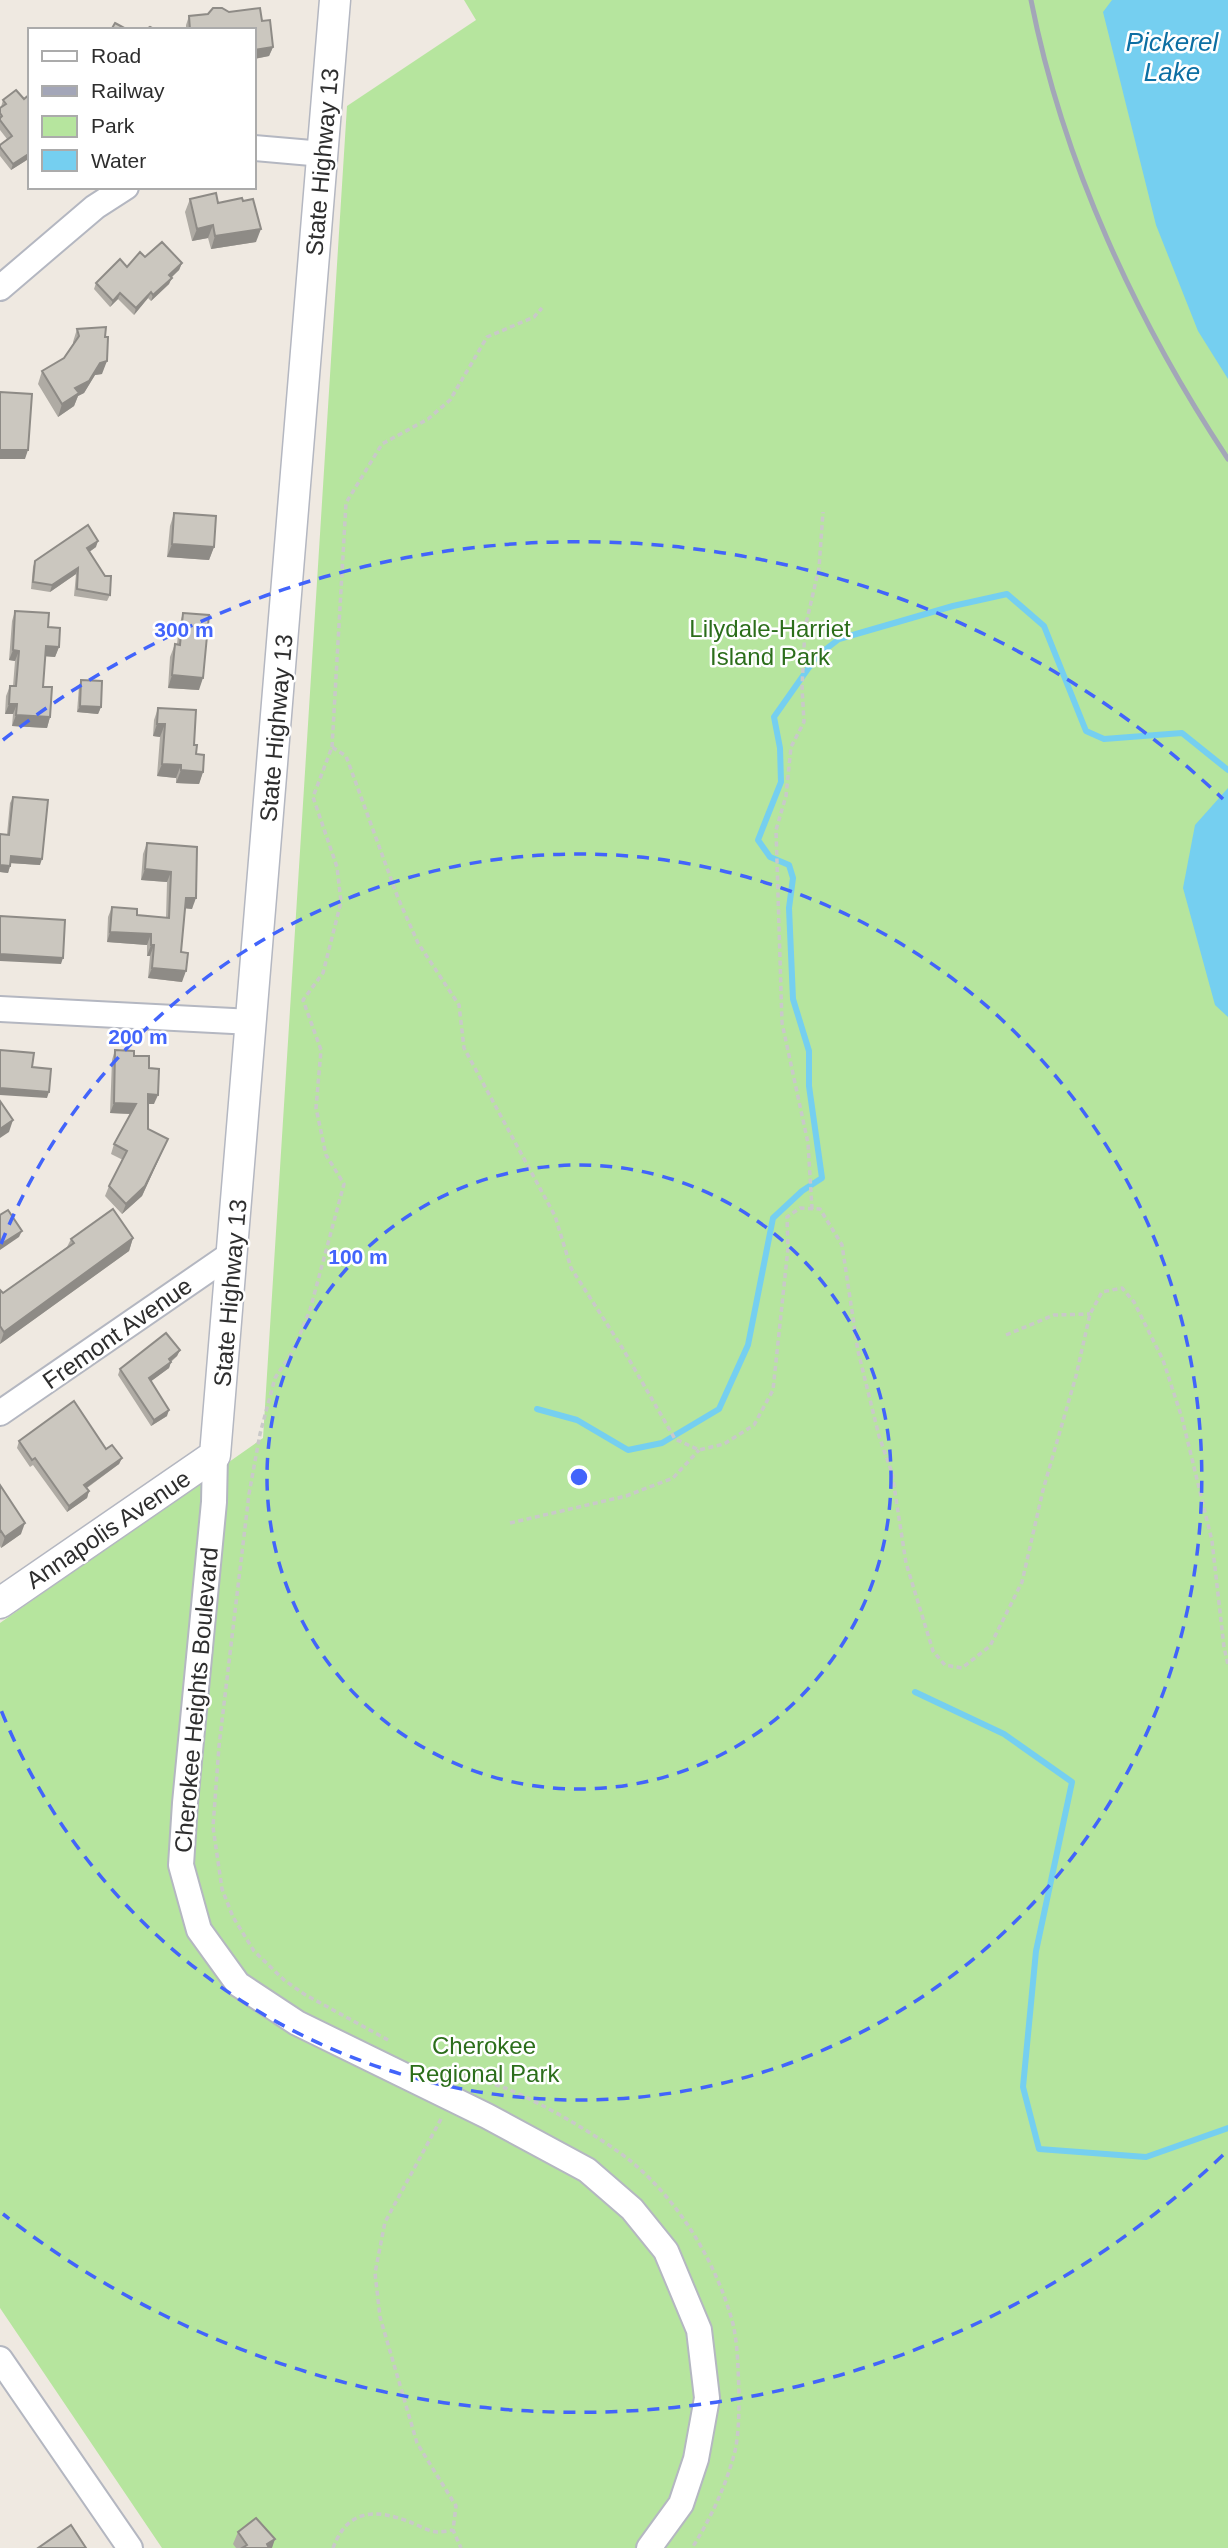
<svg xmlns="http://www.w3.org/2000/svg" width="1228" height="2548" font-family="Helvetica,sans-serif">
	<rect width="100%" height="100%" fill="#efe9e1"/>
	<!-- green -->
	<polygon fill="#b6e59e" points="464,0 1228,0 1228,2548 162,2548 0,2308 0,1623 263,1438 347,106 476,20"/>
	<!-- water -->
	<g fill="#75cff0">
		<polygon points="1112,0 1228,0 1228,379 1198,331 1156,225 1103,12"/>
		<polygon points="1228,788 1228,1017 1215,1005 1183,888 1195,825"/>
	</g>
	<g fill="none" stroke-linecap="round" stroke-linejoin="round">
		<!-- stream -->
		<g stroke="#75cff0" stroke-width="6">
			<polyline points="537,1409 577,1420 628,1450 662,1443 719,1409 748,1345 773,1218 802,1191 822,1178 809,1086 809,1051 793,999 789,908 793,878 789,865 770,857 758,840 781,782 780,748 774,717 817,656 839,639 953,606 1007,594 1044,626 1086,731 1104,739 1182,733 1228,770"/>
			<polyline points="915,1692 1004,1734 1072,1782 1036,1951 1023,2087 1039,2149 1146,2157 1228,2128"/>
		</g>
		<defs>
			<g id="minor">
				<polyline points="254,148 323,154"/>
				<polyline points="0,288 95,207 126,187"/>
				<polyline points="0,1009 252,1022"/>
				<polyline points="0,1413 234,1252"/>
				<polyline points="215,1455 214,1502 185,1803 181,1865 199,1930 238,1984 297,2023 487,2116 587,2170 632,2209 666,2251 699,2330 707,2398 696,2459 681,2504 649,2548"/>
				<polyline points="0,2359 130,2548"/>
			</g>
			<polyline id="tertiary" points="0,1603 215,1455 335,0"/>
		</defs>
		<!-- minor casing -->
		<use href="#minor" stroke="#b4b7c1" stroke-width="28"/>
		<!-- tertiary casing -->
		<use href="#tertiary" stroke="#b4b7c1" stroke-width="33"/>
		<!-- path -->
		<g stroke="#c9c9c9" stroke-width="3.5" stroke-dasharray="5 3.5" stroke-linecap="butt">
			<polyline points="332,747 346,503 382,444 428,419 450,400 487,337 534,317 542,308"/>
			<polyline points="812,1209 808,1143 782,1023 776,830 786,796 791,747 804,722 802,687 805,628 819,568 823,512"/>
			<polyline points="1006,1335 1054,1315 1090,1314"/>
			<polyline points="510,1523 626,1496 673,1478 699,1450"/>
			<polyline points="388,2040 304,1994 284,1980 254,1951 233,1917 222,1889 213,1827 219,1746 249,1494 260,1434 275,1378 293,1351 310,1310 344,1184 326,1155 316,1108 321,1050 303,1000 323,973 341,902 337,867 313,797 332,747 346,756 398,898 418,943 459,1005 464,1048 555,1216 571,1268 623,1349 675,1439 699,1450 724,1444 754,1425 773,1390 788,1248 787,1217 800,1208 820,1209 842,1245 858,1351 879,1436 892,1473 906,1563 933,1651 945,1665 962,1668 990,1646 1022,1582 1043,1490 1076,1376 1090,1314 1102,1292 1122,1288 1134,1302 1163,1360 1182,1418 1212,1541 1224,1647 1228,1665"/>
			<path d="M454,2073c17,6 35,9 51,15 36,14 99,51 128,75 48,41 84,101 100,161 5,22 5,46 6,69 0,18 0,40 -4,58 -9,35 -24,67 -43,97"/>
			<polyline points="441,2119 385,2222 375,2273 380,2317 417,2443 456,2506 453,2530 461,2548"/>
			<path d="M333,2548c15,-40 43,-39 77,-26 8,3 18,9 27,10 5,0 11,-1 16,-2"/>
		</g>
		<!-- minor -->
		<use href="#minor" stroke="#fff" stroke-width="24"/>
		<!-- tertiary -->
		<use href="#tertiary" stroke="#fff" stroke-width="30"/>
		<!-- rail -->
		<path stroke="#a3a6b8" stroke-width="5" d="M1031,0c32,163 106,322 197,459"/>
	</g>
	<!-- wall -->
	<g fill="#afaba4">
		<polygon points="229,12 262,21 273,47 269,56 254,59 254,30 186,30 186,25 189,16"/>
		<polygon points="30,94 30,158 11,170 0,156 0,145 7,139 0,130 0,108 1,107 3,100 24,99"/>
		<polygon points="190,199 218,203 243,201 256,242 211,249 208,238 192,241 185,212"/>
		<polygon points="145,257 182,263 179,270 171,277 169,284 151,301 148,298 134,315 118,299 110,307 94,289 96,283"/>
		<polygon points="77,329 102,374 95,375 84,393 78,396 74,406 58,417 38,384 42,371 64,358 73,344 73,342"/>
		<polygon points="174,513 214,547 209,560 167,557 170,526"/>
		<polygon points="96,547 89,552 110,595 107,601 74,596 76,574 50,592 31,589 33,567 35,561"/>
		<polygon points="15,611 48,627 59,647 55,657 45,656 43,687 50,717 47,728 12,726 13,714 5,714 6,696 10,686 13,686 15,661 9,660 12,621"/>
		<polygon points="183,613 199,690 168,688 170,657 175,644 177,644 179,626"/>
		<polygon points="81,680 101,707 98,714 77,712 79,686"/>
		<polygon points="158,708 194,745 196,754 203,772 199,784 176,783 176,778 157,776 160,737 153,736 154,720"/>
		<polygon points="13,797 40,865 11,863 8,873 0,872 0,834 7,834 10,803"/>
		<polygon points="147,843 197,847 192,909 185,908 181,952 182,982 148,978 150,956 147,956 147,945 107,942 108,917 112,907 137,915 166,918 167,882 141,880 143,854"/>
		<polygon points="115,1050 134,1056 149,1068 154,1104 148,1104 148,1129 168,1139 142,1196 122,1214 105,1196 109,1186 123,1160 111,1154 114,1144 131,1114 110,1113 112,1060"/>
		<polygon points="133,1238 129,1251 0,1344 0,1290 3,1293 67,1247 71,1239"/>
		<polygon points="180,1350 177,1356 171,1362 169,1368 151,1381 167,1416 151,1426 118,1375 120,1369"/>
		<polygon points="19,1441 106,1449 122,1458 119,1464 87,1488 89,1491 87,1498 67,1512 33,1465 30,1467 17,1448"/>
		<polygon points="0,1485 21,1534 1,1548 0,1546"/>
		<polygon points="238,2532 272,2548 236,2548 233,2544"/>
	</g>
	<!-- shaded-wall -->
	<g fill="#8e8b86">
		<polygon points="273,47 269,56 254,59 254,50"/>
		<polygon points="30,153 30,158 11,170 13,164"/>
		<polygon points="213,225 208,238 192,241 197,229"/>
		<polygon points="261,229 256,242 211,249 215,236"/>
		<polygon points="182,263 179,270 167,282 169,275"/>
		<polygon points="172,278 169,284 151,301 153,295"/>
		<polygon points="151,292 148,298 134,315 136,308"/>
		<polygon points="120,293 118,299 110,307 113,301"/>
		<polygon points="107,361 102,374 95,375 84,393 78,396 74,406 58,417 62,404 75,388 100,363"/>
		<polygon points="0,450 28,450 25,459 0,459"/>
		<polygon points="98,541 96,547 85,555 87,548"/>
		<polygon points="172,544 214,547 209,560 167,557"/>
		<polygon points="78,568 76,574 50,592 52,585"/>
		<polygon points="46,646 59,647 55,657 42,656"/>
		<polygon points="13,650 19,651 15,661 9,660"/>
		<polygon points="172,675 203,678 199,690 168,688"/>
		<polygon points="9,704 17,704 13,714 5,714"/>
		<polygon points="80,706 101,707 98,714 77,712"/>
		<polygon points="16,715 50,717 47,728 12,726"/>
		<polygon points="157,724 165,724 160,737 153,736"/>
		<polygon points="162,764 181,765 176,778 157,776"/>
		<polygon points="181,770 203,772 199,784 176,783"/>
		<polygon points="11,856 42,859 40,865 9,863"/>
		<polygon points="0,865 10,866 8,873 0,872"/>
		<polygon points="145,869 171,872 167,882 141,880"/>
		<polygon points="186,898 196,898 192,909 182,908"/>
		<polygon points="110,932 151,934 147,945 107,942"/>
		<polygon points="151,945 154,945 150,956 147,956"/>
		<polygon points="0,954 63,958 61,964 0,961"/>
		<polygon points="152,968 186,971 182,982 148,978"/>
		<polygon points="0,1088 49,1092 47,1098 0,1095"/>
		<polygon points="148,1094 158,1095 154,1104 145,1104"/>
		<polygon points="114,1103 136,1104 132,1114 110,1113"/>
		<polygon points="13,1120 9,1132 0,1138 0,1129"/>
		<polygon points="168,1139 142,1196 122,1214 126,1204"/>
		<polygon points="22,1231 19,1237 0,1250 0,1245"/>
		<polygon points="133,1238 129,1251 0,1344 4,1332"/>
		<polygon points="180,1350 177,1356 166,1365 169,1359"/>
		<polygon points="171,1362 169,1368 146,1385 149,1378"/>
		<polygon points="169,1410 167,1416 151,1426 154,1420"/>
		<polygon points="122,1458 119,1464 82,1491 84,1485"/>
		<polygon points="89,1491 87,1498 67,1512 69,1506"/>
		<polygon points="25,1523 21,1534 1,1548 5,1537"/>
		<polygon points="275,2539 272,2548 265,2548 267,2544"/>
	</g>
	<!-- building -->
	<g fill="#cbc7bf" stroke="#8e8b86" stroke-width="2">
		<polygon points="213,8 222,8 229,12 260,8 262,21 270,20 273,47 254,50 254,30 190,30 189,16 208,14"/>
		<polygon points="115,23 128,30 111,30"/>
		<polygon points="150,27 156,30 145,30"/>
		<polygon points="16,90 24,99 30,94 30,153 13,164 0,147 0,145 12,136 0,120 0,118 2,116 0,113 0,108 6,104 3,100"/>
		<polygon points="216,193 218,203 242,198 243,201 253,199 261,229 215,236 213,225 197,229 190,199"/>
		<polygon points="162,242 182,263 169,275 172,278 153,295 151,292 136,308 120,293 113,301 96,283 120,259 127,267 140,252 145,257"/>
		<polygon points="106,327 105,337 108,337 107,361 100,363 89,381 75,388 79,393 62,404 42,371 64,358 79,336 77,329"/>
		<polygon points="0,392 32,394 28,450 0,450"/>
		<polygon points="174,513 216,516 214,547 172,544"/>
		<polygon points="88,525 98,541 87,548 105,576 111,576 110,595 77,589 78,568 52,585 33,582 35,561"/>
		<polygon points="15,611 49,613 48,627 60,628 59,647 46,646 43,687 52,687 50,717 16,715 17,704 9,704 10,686 16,686 19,651 13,650"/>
		<polygon points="183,613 209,615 203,678 172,675 175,644 180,645"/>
		<polygon points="81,680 102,681 101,707 80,706"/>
		<polygon points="158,708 196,710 194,745 197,745 196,754 204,755 203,772 181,770 181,765 162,764 165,724 157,724"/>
		<polygon points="13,797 48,800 42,859 11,856 10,866 0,865 0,834 9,835"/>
		<polygon points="147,843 197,847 196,898 186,898 181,952 188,953 186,971 152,968 154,945 151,945 151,934 110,932 112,907 137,909 137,915 169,918 171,872 145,869"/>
		<polygon points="0,916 65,920 63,958 0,954"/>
		<polygon points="0,1050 34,1053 32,1067 51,1069 49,1092 0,1088"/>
		<polygon points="115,1050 134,1051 134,1056 149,1056 149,1068 159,1069 158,1095 148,1094 148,1129 168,1139 145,1186 126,1204 109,1186 127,1151 114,1144 136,1104 114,1103"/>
		<polygon points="0,1101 13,1120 0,1129"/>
		<polygon points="113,1209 133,1238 4,1332 0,1326 0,1290 3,1293 74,1243 71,1239"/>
		<polygon points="8,1210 22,1231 0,1245 0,1215"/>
		<polygon points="166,1333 180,1350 169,1359 171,1362 149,1378 169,1410 154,1420 120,1369"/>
		<polygon points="74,1401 106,1449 112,1445 122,1458 84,1485 89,1491 69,1506 35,1458 32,1460 19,1441"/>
		<polygon points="0,1485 25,1523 5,1537 1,1531 0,1532"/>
		<polygon points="256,2518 275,2539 267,2544 269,2548 242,2548 247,2545 238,2532"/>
		<polygon points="71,2525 86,2548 38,2548"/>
	</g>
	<!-- distance rings -->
	<g fill="none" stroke="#4264fb" stroke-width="3.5" stroke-dasharray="12 9">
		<circle cx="579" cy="1477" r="312"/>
		<path d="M1 1244A623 623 0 1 1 1 1710"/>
		<path d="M1223 2155A935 935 0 0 1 3 2214M3 740A935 935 0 0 1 1223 799"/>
	</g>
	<g text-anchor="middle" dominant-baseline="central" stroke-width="5" stroke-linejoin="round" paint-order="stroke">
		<!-- street labels -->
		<g font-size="24" fill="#2e2e2e" stroke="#fff">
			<text transform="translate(322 162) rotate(-85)">State Highway 13</text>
			<text transform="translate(276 728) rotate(-85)">State Highway 13</text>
			<text transform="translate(230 1293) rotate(-85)">State Highway 13</text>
			<text transform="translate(117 1333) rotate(-35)">Fremont Avenue</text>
			<text transform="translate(108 1529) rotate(-34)">Annapolis Avenue</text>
			<text transform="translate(196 1700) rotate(-85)">Cherokee Heights Boulevard</text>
		</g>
		<!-- park labels -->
		<g font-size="24" fill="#2c6e1b" stroke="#fff">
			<text x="770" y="628">Lilydale-Harriet<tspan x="770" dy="28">Island Park</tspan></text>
			<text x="484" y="2045">Cherokee<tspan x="484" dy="28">Regional Park</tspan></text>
		</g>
		<!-- water labels -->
		<g font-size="26" font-style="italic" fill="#0d6fa3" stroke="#fff">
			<text x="1172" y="42">Pickerel<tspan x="1172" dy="30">Lake</tspan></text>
		</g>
	</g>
	<circle cx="579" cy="1477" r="10" fill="#4264fb" stroke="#fff" stroke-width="3.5"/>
	<g font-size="21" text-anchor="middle" font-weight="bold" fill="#4264fb" stroke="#fff" stroke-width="5" stroke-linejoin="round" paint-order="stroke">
		<text x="184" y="637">300 m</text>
		<text x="138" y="1044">200 m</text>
		<text x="358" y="1264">100 m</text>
	</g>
	<!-- legend -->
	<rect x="28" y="28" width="228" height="161" fill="#ffffff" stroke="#ababab" stroke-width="2"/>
	<rect x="42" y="51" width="35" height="10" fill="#ffffff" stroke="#ababab" stroke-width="2"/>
	<text x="91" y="63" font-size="21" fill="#2e2e2e">Road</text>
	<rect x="42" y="86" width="35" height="10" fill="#a3a6b8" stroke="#ababab" stroke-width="2"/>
	<text x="91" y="98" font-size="21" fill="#2e2e2e">Railway</text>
	<rect x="42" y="116" width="35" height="21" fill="#b6e59e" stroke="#ababab" stroke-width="2"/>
	<text x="91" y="133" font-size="21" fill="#2e2e2e">Park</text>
	<rect x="42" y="150" width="35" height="21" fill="#75cff0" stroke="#ababab" stroke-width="2"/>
	<text x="91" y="168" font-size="21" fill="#2e2e2e">Water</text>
</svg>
